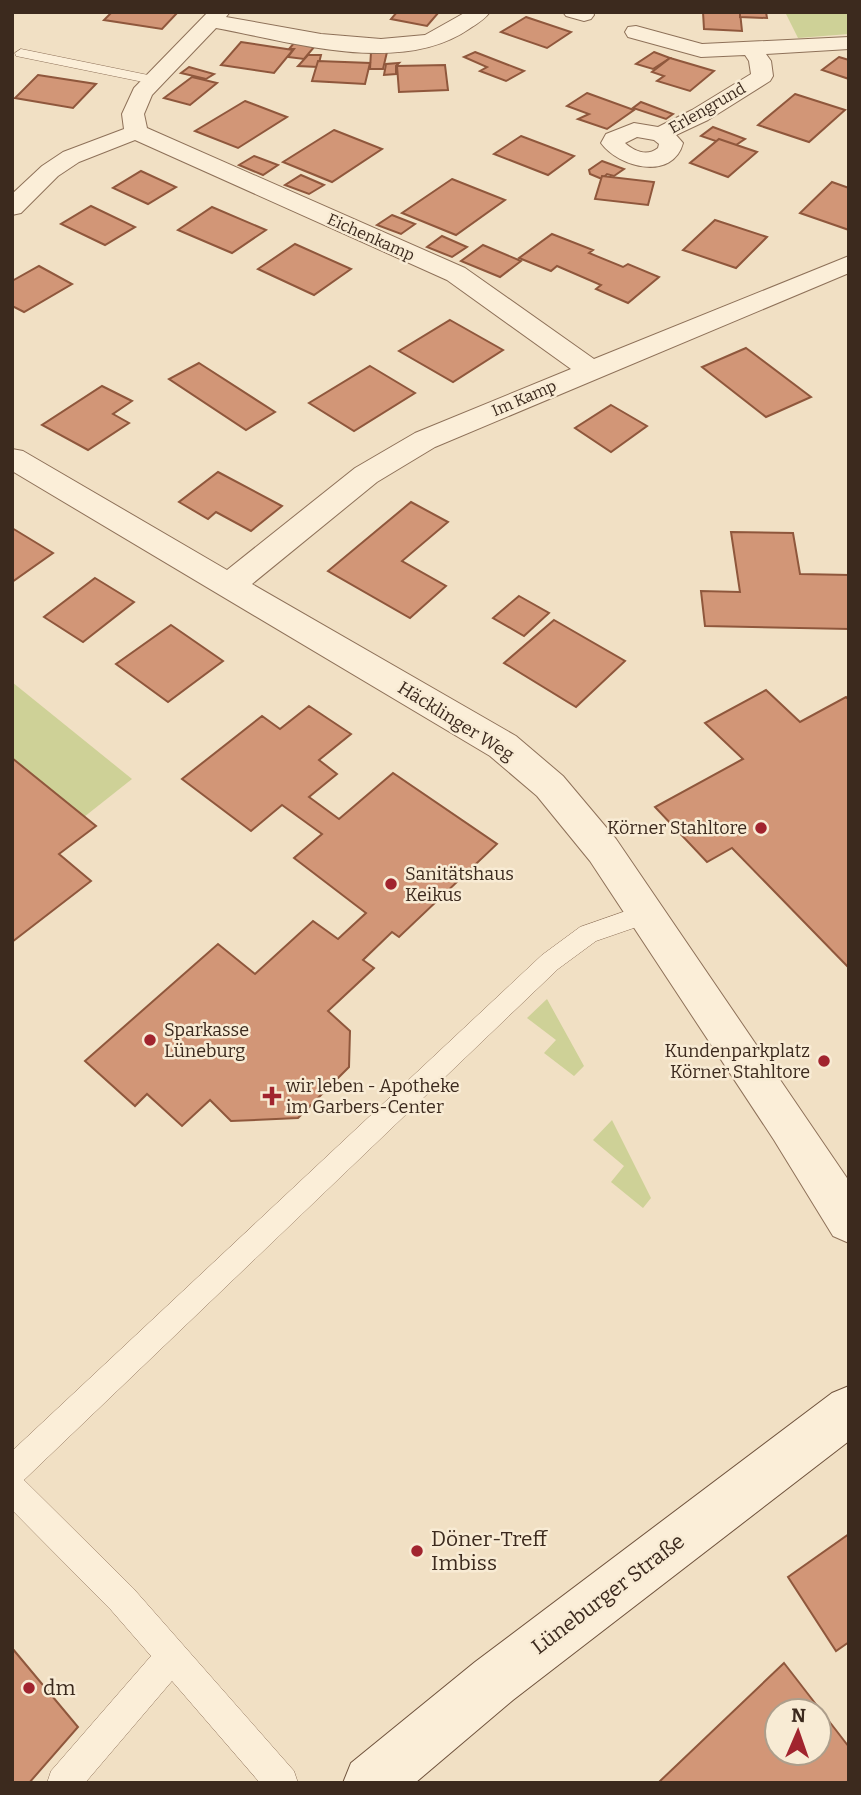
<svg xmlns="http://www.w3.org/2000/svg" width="861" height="1795" font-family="Bitter,serif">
	<rect width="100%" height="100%" fill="#f1e0c4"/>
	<!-- green -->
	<g fill="#ced197">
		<polygon points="785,12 849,12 849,34 798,38"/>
		<polygon points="12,682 132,779 84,817 12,758"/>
		<polygon points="547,999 584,1066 574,1076 544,1053 556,1040 527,1018"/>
		<polygon points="612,1120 651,1198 643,1208 611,1182 624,1166 593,1140"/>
	</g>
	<!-- building -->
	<g fill="#d29677" stroke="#8f573c" stroke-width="2" fill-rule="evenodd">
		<polygon points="112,12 178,12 162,29 104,20"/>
		<polygon points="397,12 439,12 427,26 391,19"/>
		<polygon points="703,12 740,12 742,31 704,29"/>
		<polygon points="740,12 766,12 767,18 740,17"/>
		<polygon points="526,17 571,32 547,48 501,32"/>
		<polygon points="241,42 293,50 274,73 221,65"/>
		<polygon points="294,43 315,46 304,59 288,57 294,49 289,49"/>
		<polygon points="371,52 387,52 383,69 370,69"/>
		<polygon points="475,52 524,71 506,81 480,71 487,67 464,57"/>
		<polygon points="654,52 670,58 653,69 636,64"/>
		<polygon points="308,55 321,55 318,67 298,66"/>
		<polygon points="839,57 849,60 849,79 822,70"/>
		<polygon points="670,58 714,71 690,91 657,81 664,76 652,72"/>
		<polygon points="318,61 370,63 365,84 312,81"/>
		<polygon points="399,63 396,66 396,74 384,75 386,64"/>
		<polygon points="445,65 448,90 399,92 397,66"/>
		<polygon points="189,67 214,74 206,79 181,73"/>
		<polygon points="38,75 96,84 73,108 15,98"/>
		<polygon points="192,77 217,83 190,105 164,98"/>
		<polygon points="587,93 634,110 607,129 578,119 589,114 567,106"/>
		<polygon points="795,94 845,110 809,142 758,125"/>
		<polygon points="245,101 287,117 238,148 195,131"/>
		<polygon points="641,102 673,114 666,119 633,108"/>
		<polygon points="713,127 745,139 733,147 701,136"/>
		<polygon points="334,130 382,149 332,182 283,162"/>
		<polygon points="521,136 574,156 548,175 494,154"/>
		<polygon points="719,139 757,152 728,177 690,163"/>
		<polygon points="254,156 278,165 263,175 239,165"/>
		<polygon points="602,161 624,169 614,176 607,174 602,179 590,174 589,170"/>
		<polygon points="141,171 176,187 148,204 113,188"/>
		<polygon points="301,175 324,185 309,194 285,185"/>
		<polygon points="602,176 654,182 648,205 595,199"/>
		<polygon points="452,179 505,200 456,235 402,213"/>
		<polygon points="832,182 849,188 849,230 800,213"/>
		<polygon points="91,206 135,227 105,245 61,224"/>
		<polygon points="212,207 266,230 232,253 178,230"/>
		<polygon points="392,215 415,224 401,234 377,225"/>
		<polygon points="715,220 767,237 736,268 683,250"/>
		<polygon points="552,234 593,250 589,253 623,267 628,264 659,277 628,303 596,289 601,285 557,266 551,271 519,258"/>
		<polygon points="442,236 467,247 452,257 427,247"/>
		<polygon points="295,244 351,269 314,295 258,269"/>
		<polygon points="483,245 521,261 500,277 461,261"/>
		<polygon points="39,266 72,284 24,312 12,306 12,281"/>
		<polygon points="450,320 503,350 453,382 399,351"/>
		<polygon points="746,348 811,397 766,417 702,367"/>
		<polygon points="199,363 275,412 246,430 169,379"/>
		<polygon points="370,366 415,393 354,431 309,403"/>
		<polygon points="102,386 132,401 113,414 129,423 88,450 42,425"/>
		<polygon points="611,405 647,426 611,452 575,428"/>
		<polygon points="218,472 282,506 251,531 216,512 208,519 179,502"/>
		<polygon points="411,502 448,522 402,561 446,586 410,618 328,571"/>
		<polygon points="12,528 53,553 12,582"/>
		<polygon points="731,532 793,533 800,574 849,575 849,629 705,626 701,591 740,592"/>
		<polygon points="95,578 134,602 83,642 44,617"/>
		<polygon points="519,596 549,613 524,636 493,618"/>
		<polygon points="554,620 625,661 576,707 504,663"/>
		<polygon points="171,625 223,661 168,702 116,664"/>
		<polygon points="766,690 800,722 846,697 849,700 849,968 732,848 707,862 655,807 743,759 705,723"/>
		<polygon points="309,706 351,734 319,760 337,774 309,797 339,819 393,773 497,844 399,937 392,932 363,960 374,968 328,1011 350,1031 349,1067 298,1118 231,1121 210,1100 182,1126 147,1094 135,1106 85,1061 218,944 255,974 313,921 338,939 366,913 294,858 322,834 282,805 251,831 182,779 262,716 280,729"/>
		<polygon points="12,758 96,826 59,854 91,881 12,942"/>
		<polygon points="849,1534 849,1642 836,1651 788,1577"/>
		<polygon points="12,1648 78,1727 29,1783 12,1783"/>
		<path d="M784,1663l65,84v36h-191zM777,1711h42v42h-42z"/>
	</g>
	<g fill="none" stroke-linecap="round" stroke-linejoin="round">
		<defs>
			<g id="lane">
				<polygon points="21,49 153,76 160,80 153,84 16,56 15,53"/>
				<polygon points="646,904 654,907 657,914 654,921 596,941 558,969 24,1480 133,1588 294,1771 298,1783 260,1783 172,1681 85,1783 47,1783 51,1771 151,1656 111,1610 12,1510 12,1451 542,955 580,927"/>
			</g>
			<g id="street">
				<path d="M208,12h22l-4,5 95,17 60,5 44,-4 41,-23h24c-5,7 -13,12 -21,17 -68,47 -177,13 -253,-1l-64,67 -8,19 3,14 318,140 129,91 255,-103v17l-414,174 -58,35 -125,102 264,152 47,40 53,63 233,342v62l-16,-7 -59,-96 -184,-279 -53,-65 -47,-40 -478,-285v-22l11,2 204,119 128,-102 60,-35 156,-64 -124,-89 -312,-140 -56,22 -21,14 -37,37 -9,2v-21l30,-28 21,-14 61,-23 -2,-15 12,-26z"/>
				<polygon points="563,12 593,12 594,15 591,19 584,21 566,16"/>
				<path d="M636,26l66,18 147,-7v12l-83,5 5,7 2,15 -3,5 -62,39 -32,15 7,8c-10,38 -64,25 -82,0l5,-9 28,-11 24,4 34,-17 59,-36 -2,-13 -4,-6 -44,2 -73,-20 -3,-5 3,-5zM637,137l17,3 5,4 -1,4c-11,9 -24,3 -33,-5z"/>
			</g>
			<polygon id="secondary" points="849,1386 849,1441 513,1700 415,1783 343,1783 351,1763 475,1662 832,1393"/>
		</defs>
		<!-- lane casing -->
		<use href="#lane" stroke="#8e7159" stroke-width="1"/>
		<!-- street casing -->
		<use href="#street" stroke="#8e7159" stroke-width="2"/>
		<!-- secondary casing -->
		<use href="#secondary" stroke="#6f523c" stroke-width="2"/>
		<!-- lane -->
		<use href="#lane" fill="#fbeed8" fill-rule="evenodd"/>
		<!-- street -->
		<use href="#street" fill="#fbeed8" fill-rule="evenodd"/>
		<!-- secondary -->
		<use href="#secondary" fill="#fbeed8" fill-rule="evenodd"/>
	</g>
	<!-- markers -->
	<g fill="#a1242e" stroke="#f8ebd4" stroke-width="2.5">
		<circle cx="761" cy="828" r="7"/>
		<circle cx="391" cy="884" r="7"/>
		<circle cx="150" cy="1040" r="7"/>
		<circle cx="824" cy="1061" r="7"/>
		<path d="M268.5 1085.5h7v7h7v7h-7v7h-7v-7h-7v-7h7z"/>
		<circle cx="417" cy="1551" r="7"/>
		<circle cx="29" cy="1688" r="7"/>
	</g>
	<g text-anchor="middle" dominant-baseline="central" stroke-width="5" stroke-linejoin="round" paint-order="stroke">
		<!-- far-street labels -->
		<g font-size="16" fill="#3c2a1e" stroke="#f8ebd4">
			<text transform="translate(707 108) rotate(-30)">Erlengrund</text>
			<text transform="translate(371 237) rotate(24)">Eichenkamp</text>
			<text transform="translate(524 398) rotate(-23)">Im Kamp</text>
		</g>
		<!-- street labels -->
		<g font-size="18" fill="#3c2a1e" stroke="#f8ebd4">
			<text transform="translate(456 721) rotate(32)">Häcklinger Weg</text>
		</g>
		<!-- poi labels -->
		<g font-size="18" fill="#3c2a1e" stroke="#f8ebd4" text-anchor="start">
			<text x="747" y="828" text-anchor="end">Körner Stahltore</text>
			<text x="405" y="874">Sanitätshaus<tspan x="405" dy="21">Keikus</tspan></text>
			<text x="164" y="1030">Sparkasse<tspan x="164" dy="21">Lüneburg</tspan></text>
			<text x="810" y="1051" text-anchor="end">Kundenparkplatz<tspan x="810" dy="21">Körner Stahltore</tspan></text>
			<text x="286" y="1086">wir leben - Apotheke<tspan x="286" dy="21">im Garbers-Center</tspan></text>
		</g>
		<!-- near-poi labels -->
		<g font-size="21" fill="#3c2a1e" stroke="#f8ebd4" text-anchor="start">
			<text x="431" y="1539">Döner-Treff<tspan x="431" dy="24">Imbiss</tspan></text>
			<text x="43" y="1688">dm</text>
		</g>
		<!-- near-street labels -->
		<g font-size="21" fill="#3c2a1e" stroke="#f8ebd4">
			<text transform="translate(608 1594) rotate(-37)">Lüneburger Straße</text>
		</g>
	</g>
	<!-- border -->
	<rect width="861" height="1795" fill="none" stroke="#3c2a1e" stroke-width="28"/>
	<!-- north arrow -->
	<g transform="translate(798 1732) rotate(2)"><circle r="33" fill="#f8ebd4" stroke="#ad9e8b" stroke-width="2"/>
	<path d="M0-5L12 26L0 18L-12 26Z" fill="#a1242e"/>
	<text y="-10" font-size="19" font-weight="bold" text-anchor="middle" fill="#3c2a1e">N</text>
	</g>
</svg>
